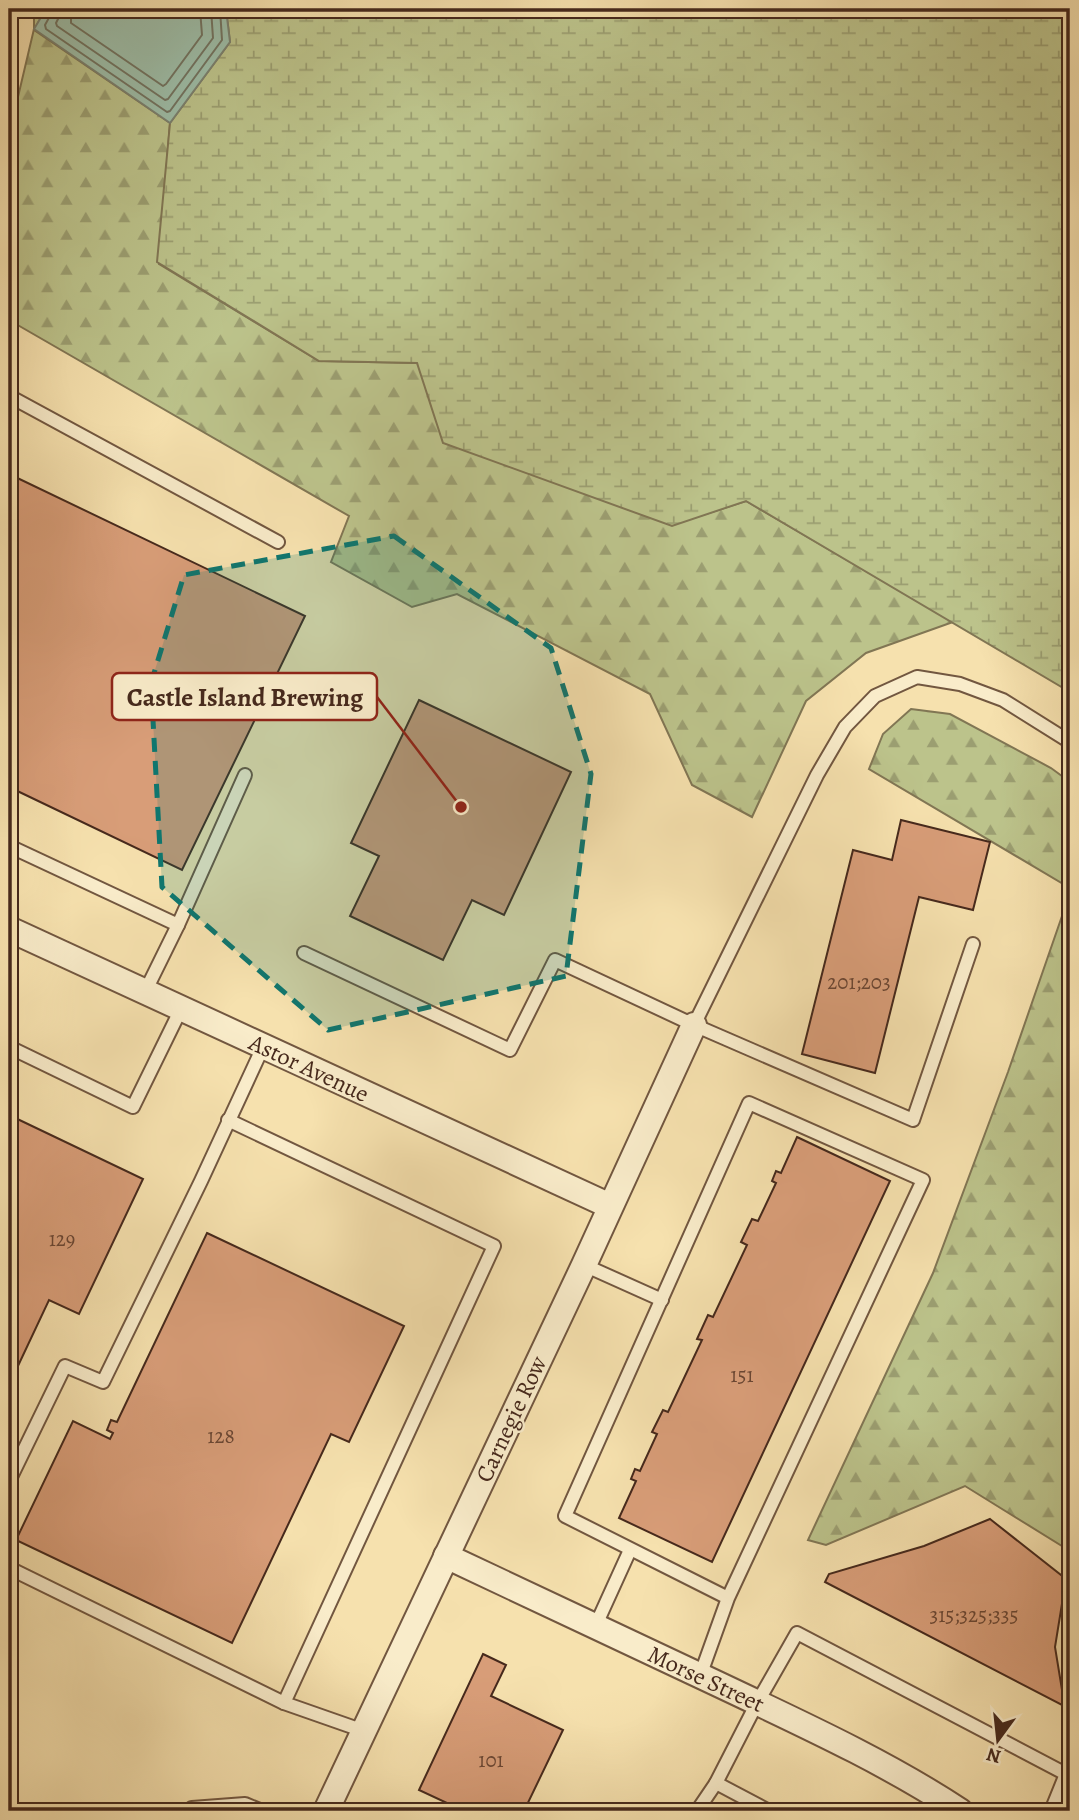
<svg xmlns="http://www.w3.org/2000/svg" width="1079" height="1820" font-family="Alegreya,serif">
	<defs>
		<pattern id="forest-firs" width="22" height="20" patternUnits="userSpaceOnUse" patternTransform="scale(1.75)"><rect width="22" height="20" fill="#bcc38b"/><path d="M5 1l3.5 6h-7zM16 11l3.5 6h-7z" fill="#9b9e71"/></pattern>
		<pattern id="wetland-marsh" width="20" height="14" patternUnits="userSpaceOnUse" patternTransform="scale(1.75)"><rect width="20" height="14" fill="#bcc38b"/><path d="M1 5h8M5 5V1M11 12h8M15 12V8" fill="none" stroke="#9b9e71"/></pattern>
	</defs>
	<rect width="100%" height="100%" fill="#f6e1ae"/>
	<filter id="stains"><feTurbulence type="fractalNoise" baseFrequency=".00286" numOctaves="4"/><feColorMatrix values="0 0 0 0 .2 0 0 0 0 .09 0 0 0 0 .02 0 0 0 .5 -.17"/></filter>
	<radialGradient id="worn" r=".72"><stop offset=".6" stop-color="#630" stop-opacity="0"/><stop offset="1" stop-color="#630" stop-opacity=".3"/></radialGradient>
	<!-- forest -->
	<g fill="url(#forest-firs)" stroke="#817654" stroke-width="2">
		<polygon points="34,9 46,9 34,30 170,123 159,264 319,361 417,363 672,525 746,501 953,622 866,653 806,701 752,817 692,785 650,694 457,594 412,607 331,562 349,516 9,320 9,135 34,29"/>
		<polygon points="911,709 950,714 1051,768 1070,782 1070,888 869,769 883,734"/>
		<polygon points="1070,893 1070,1551 965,1486 826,1545 808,1540 933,1273 1008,1072"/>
	</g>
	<!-- wetland -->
	<polygon fill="url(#wetland-marsh)" stroke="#817654" stroke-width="2" points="226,9 1070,9 1070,692 746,501 672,526 443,443 417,363 319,361 157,262 170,123 230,42"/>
	<!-- water -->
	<polygon fill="#9dbea9" stroke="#7a8271" stroke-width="2" points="46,9 226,9 230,42 170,123 34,29"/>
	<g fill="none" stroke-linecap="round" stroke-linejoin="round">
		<!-- shore -->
		<g stroke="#727462" stroke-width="2">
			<polyline points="51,9 51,14 45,25 46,29 167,112 170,111 222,40 220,9"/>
			<polyline points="60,9 60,15 56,23 57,26 165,100 168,99 213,38 211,9"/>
			<polyline points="71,9 71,23 163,86 166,84 202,35 200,9"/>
		</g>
	</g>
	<!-- building -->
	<g fill="#d89d78" stroke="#46291c" stroke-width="2">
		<polygon points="9,474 305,616 182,870 9,787"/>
		<polygon points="419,700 571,772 504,915 472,900 443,960 350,916 379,856 351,843"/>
		<polygon points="901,820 990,842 973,910 919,897 875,1073 802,1054 853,850 892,860"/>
		<polygon points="9,1115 143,1179 79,1314 49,1300 9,1385"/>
		<polygon points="797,1137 890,1181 712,1562 619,1518 636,1481 631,1479 635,1469 640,1471 657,1434 652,1432 663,1410 668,1412 702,1340 697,1339 708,1315 713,1317 747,1245 741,1242 752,1219 758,1221 776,1183 772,1181 776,1171 781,1173"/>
		<polygon points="207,1233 404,1326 349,1442 331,1434 232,1643 16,1540 73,1421 110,1439 113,1433 107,1430 111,1420 117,1422"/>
		<polygon points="990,1519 1066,1579 1055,1647 1064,1702 1062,1705 825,1582 829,1574 924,1546"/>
		<polygon points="483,1654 506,1665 491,1696 563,1730 524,1811 464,1811 419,1790"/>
	</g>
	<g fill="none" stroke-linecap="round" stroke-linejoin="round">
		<defs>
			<g id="service">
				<polyline points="9,396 278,542"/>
				<polyline points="9,846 178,925"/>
				<polyline points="304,953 510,1050 555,960 694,1025 913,1120 973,944"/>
				<polyline points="145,992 178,925 245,775"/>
				<polyline points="694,1025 817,775 845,727 875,696 917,677 960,684 1003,700 1070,742"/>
				<polyline points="9,1047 133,1107 181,1009"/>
				<polyline points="228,1120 494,1246 284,1703"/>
				<polyline points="584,1265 662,1300"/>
				<polyline points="9,1481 65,1366 103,1382 201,1181 263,1047"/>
				<polyline points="9,1568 284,1703 364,1731"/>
				<polyline points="595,1627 630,1550"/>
				<polyline points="700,1676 728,1598 565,1516 749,1103 923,1180 728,1598"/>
				<polyline points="191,1811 192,1808 245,1804 262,1811"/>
				<polyline points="697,1811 716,1783"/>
				<polyline points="769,1811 716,1783 757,1703 797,1633 1066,1774 1051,1811"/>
			</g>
			<g id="minor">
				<polyline points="9,929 610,1206"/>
				<path d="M446,1556c91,43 183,86 274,129 80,38 166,77 240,126"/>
				<polyline points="326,1811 584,1265 694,1025"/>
			</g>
		</defs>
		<!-- service casing -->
		<use href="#service" stroke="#725740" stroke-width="16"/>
		<!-- minor casing -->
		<use href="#minor" stroke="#725740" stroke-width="28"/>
		<!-- service -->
		<use href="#service" stroke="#f9ecca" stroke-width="12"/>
		<!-- minor -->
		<use href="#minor" stroke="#f9ecca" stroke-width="24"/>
	</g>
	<!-- marked area -->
	<path fill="#0f766e" fill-opacity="0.2" stroke="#0f766e" stroke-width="5" stroke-dasharray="14 9" stroke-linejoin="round" d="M394,536l157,112 40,126 -25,202 -238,54 -166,-143 -11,-204 33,-108z"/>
	<g text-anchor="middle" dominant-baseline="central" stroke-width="5" stroke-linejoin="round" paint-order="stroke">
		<!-- number labels -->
		<g font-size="21" fill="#6a4633">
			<text x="859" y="982">201;203</text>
			<text x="62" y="1239">129</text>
			<text x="742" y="1375">151</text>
			<text x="221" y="1436">128</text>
			<text x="974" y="1615">315;325;335</text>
			<text x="491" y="1760">101</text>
		</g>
		<!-- street labels -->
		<g font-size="24" fill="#46291c" stroke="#f9ecca">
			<text transform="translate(309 1068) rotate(25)">Astor Avenue</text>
			<text transform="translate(511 1419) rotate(-65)">Carnegie Row</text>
			<text transform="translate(706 1679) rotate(25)">Morse Street</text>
		</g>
	</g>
	<!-- callouts -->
	<path fill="none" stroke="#8f2418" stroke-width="2.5" d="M461 807L377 697"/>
	<circle fill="#8f2418" stroke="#f9ecca" stroke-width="2.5" cx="461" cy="807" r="7"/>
	<rect fill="#f9ecca" stroke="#8f2418" stroke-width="2.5" x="112" y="673" width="265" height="47" rx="7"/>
	<g font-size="26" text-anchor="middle" font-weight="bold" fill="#46291c">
		<text x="245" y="706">Castle Island Brewing</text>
	</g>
	<!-- margin -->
	<rect width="1079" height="1820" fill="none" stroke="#f6e1ae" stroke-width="35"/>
	<rect x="10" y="10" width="1058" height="1799" fill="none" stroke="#46291c" stroke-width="3.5"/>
	<rect x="18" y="18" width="1044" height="1785" fill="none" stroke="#46291c" stroke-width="2"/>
	<!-- north arrow -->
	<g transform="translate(998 1740) rotate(195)" stroke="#f9ecca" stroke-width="5" paint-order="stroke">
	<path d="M0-5L12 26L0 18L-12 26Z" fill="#46291c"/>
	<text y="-10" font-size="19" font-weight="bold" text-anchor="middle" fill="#46291c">N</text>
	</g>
	<rect width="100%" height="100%" filter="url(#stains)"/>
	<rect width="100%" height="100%" fill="url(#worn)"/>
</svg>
